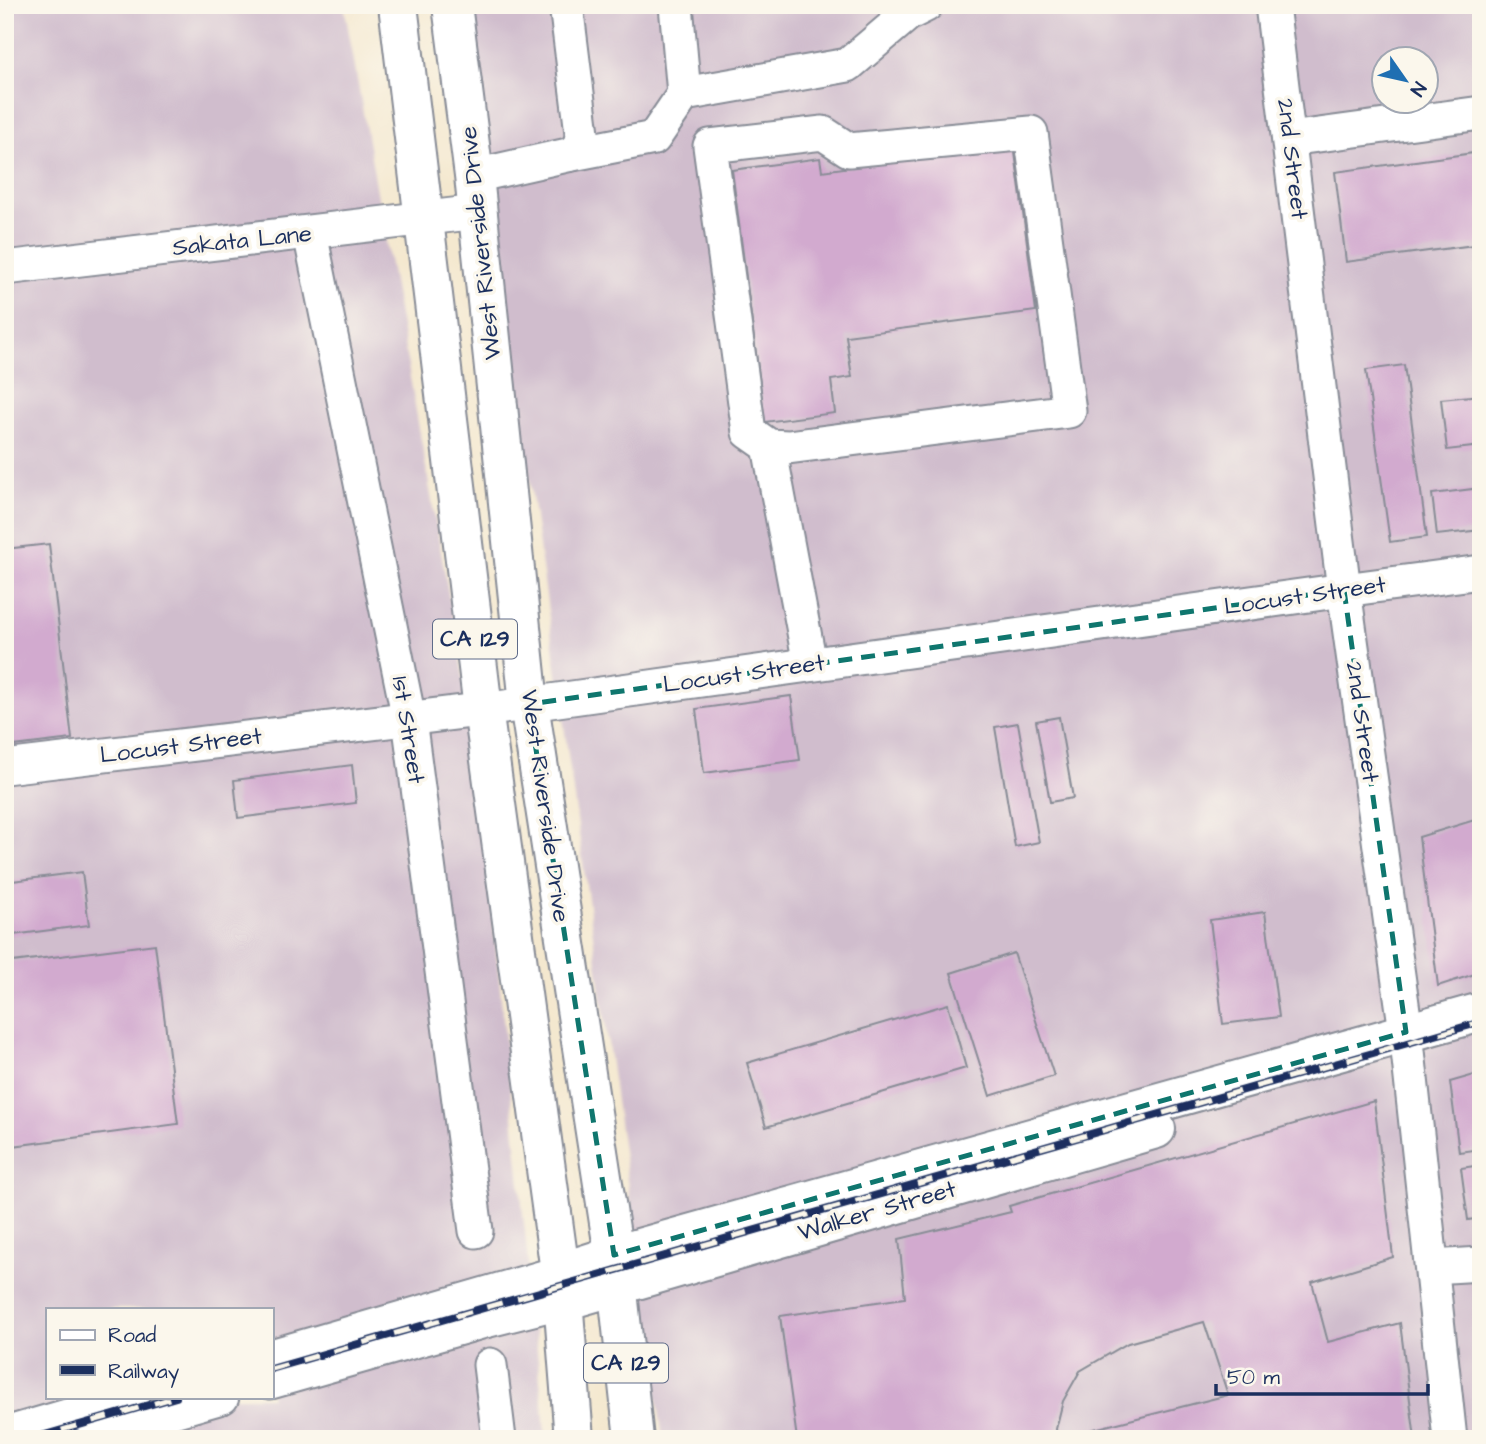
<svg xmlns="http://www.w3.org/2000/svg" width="1486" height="1444" font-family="'Architects Daughter',sans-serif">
	<rect width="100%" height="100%" fill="#fbf7ec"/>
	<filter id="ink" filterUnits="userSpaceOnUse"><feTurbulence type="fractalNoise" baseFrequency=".0143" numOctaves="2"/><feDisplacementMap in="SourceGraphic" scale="14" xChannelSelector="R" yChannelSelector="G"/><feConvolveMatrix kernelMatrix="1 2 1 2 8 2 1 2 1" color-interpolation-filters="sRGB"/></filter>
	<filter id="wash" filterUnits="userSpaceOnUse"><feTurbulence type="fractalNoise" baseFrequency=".00686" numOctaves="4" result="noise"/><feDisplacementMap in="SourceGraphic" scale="28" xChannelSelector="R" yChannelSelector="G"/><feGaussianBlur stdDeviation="1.57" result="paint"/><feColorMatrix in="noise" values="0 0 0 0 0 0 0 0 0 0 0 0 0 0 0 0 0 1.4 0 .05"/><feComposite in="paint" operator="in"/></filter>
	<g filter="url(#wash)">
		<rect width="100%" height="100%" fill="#f4e8cf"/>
		<!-- industrial -->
		<g fill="#d0bdcd" fill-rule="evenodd">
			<path d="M5,5h339l131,739 71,695h-541zM47,1309h224v88h-224z"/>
			<path d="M464,5h1017v1434h-818zM1384,60h42v42h-42z"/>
		</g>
		<g id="blocks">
			<!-- building -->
			<g fill="#d2aacf">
				<polygon points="1014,145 1036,311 846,336 852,377 831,380 835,413 765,422 732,170 820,158 822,171"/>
				<polygon points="1481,152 1481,244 1346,262 1335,172"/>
				<polygon points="1404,365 1427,537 1390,542 1366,370"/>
				<polygon points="1481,395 1481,446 1447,450 1441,399"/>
				<polygon points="1481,488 1481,530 1437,535 1432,494"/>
				<polygon points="49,544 72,739 5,747 5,549"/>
				<polygon points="791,696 800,760 704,773 696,709"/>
				<polygon points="1059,717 1073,798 1050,802 1036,721"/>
				<polygon points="1018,723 1039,842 1015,847 995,727"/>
				<polygon points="352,765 356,803 238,818 234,780"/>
				<polygon points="1481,818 1481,972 1438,986 1419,837"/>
				<polygon points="82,872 89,925 5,936 5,882"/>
				<polygon points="1265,912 1279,1017 1223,1024 1210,920"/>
				<polygon points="155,944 178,1124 5,1147 5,963"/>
				<polygon points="1014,953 1054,1076 990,1096 951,973"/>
				<polygon points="948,1004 966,1068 766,1127 747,1063"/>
				<polygon points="1481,1073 1481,1149 1459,1152 1450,1082"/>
				<polygon points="1374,1101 1393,1257 1312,1282 1328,1342 1400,1323 1415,1439 1091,1439 1090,1430 1228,1395 1204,1322 1128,1343 1080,1371 1063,1401 1056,1429 1058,1439 797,1439 780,1316 905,1298 899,1239 1011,1212 1009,1206"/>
				<polygon points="1481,1165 1481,1218 1468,1220 1461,1168"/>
			</g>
		</g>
	</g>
	<g filter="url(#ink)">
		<use href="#blocks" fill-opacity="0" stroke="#888c96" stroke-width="2"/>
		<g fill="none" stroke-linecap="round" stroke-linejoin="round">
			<defs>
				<g id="minor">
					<polyline points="676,5 684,94"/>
					<polyline points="1272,5 1344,590 1406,1032 1450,1439"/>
					<polyline points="1289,139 1481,113"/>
					<polyline points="572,154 654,138 684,94 848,65 908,14 926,5"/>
					<polyline points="474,176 572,154 581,144 582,133 566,5"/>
					<polyline points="310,233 409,719 476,1231"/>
					<polyline points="5,268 478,212"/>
					<polyline points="769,446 788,447 1069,411 1031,133 849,150 823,133 710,146 749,432 769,446 810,664"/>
					<polyline points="5,767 529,704 1344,590 1481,572"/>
					<polyline points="1432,1267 1481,1264"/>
					<polyline points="271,1356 561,1272"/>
					<polyline points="490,1365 499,1439"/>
					<polyline points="271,1382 485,1321 564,1301"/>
					<polyline points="5,1434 132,1397"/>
					<polyline points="76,1439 222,1397"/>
				</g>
				<g id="major">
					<polyline points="561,1272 614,1255 1481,1012"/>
					<polyline points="564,1301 1156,1129"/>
				</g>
				<g id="highway">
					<polyline points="398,5 483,709 562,1286 574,1439"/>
					<polyline points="452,5 474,176 529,704 614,1255 634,1439"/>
				</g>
			</defs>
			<!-- minor casing -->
			<use href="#minor" stroke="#888c96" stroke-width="37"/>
			<!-- major casing -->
			<use href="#major" stroke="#888c96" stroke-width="42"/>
			<!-- highway casing -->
			<use href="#highway" stroke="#888c96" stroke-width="42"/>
			<!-- minor -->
			<use href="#minor" stroke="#fff" stroke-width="33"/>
			<!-- major -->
			<use href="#major" stroke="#fff" stroke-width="38"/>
			<!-- highway -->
			<use href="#highway" stroke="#fff" stroke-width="38"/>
			<defs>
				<g id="rail">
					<polyline points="271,1369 1481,1022"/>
					<polyline points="31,1439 176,1397"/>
				</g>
			</defs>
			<!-- rail casing -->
			<use href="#rail" stroke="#1b2f5e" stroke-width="8"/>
			<!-- rail -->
			<use href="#rail" stroke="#fbf7ec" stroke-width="5" stroke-dasharray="16" stroke-linecap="butt"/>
		</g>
	</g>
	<!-- marked area -->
	<path fill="none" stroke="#0f766e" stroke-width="5" stroke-dasharray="14 9" stroke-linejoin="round" d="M1344,590l62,442 -792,223 -85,-551z"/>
	<g text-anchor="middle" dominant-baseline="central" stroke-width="7" stroke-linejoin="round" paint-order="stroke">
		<!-- shield labels -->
		<g fill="#fbf7ec" stroke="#5e6b89" stroke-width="2">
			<rect x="433" y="619.5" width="84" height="39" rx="5"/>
			<rect x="584" y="1343.5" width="84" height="39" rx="5"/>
		</g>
		<g font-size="23" font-weight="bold" fill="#1b2f5e">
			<text x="475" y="639">CA 129</text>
			<text x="626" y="1363">CA 129</text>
		</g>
		<!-- street labels -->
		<g font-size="24" fill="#1b2f5e" stroke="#fbf7ec">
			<text transform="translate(1292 159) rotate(83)">2nd Street</text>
			<text transform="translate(242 241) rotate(-6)">Sakata Lane</text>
			<text transform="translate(481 243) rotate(-96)">West Riverside Drive</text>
			<text transform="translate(1305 596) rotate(-8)">Locust Street</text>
			<text transform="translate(744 674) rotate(-8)">Locust Street</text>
			<text transform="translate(1362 722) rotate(82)">2nd Street</text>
			<text transform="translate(408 730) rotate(81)">1st Street</text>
			<text transform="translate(181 746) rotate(-7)">Locust Street</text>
			<text transform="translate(545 806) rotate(82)">West Riverside Drive</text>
			<text transform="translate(877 1211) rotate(-16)">Walker Street</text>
		</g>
	</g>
	<!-- margin -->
	<rect width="1486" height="1444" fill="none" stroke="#fbf7ec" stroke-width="28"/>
	<!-- legend -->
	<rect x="46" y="1308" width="228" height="91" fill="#fbf7ec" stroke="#a1a7b3" stroke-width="2"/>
	<rect x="60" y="1330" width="35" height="10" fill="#ffffff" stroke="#a1a7b3" stroke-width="2"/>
	<text x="108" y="1342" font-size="21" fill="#1b2f5e">Road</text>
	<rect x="60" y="1365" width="35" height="10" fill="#1b2f5e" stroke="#a1a7b3" stroke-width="2"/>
	<text x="108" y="1378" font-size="21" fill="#1b2f5e">Railway</text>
	<!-- north arrow -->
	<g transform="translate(1405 80) rotate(124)"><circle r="33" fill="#fbf7ec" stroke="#a1a7b3" stroke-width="2"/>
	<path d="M0-5L12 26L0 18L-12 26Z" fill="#1f6fb2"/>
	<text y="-10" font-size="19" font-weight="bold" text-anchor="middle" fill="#1b2f5e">N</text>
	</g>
	<!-- scale -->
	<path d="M1216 1384v10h212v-10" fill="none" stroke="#1b2f5e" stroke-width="3.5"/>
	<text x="1227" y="1384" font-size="21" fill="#1b2f5e" stroke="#fbf7ec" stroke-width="5" paint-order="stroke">50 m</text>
</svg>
